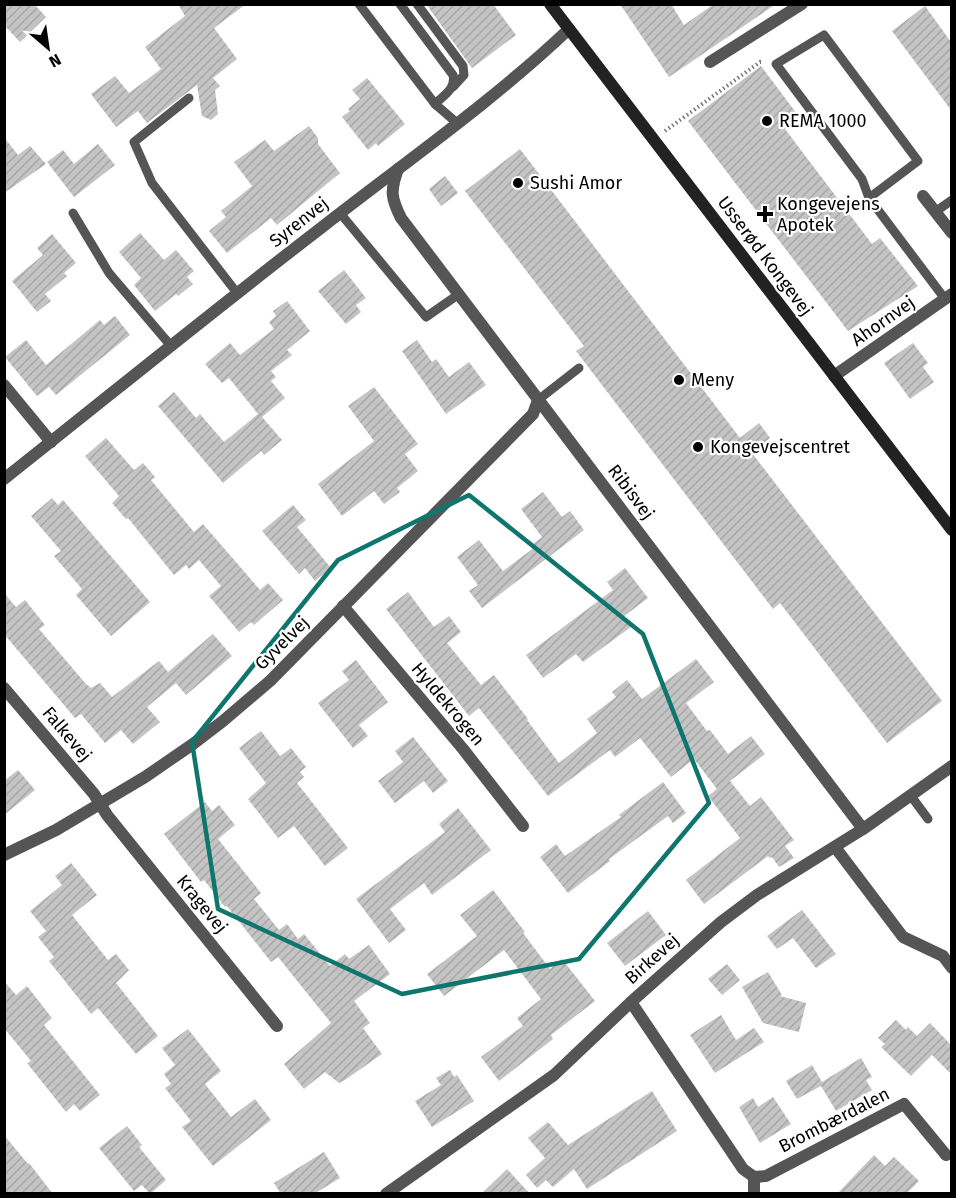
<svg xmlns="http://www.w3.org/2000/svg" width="956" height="1198" font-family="'Fira Sans',sans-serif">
	<defs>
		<pattern id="building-hatch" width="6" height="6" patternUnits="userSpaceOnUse" patternTransform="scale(1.5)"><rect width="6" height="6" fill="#c4c4c4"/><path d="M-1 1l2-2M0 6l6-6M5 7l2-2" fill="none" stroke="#a7a7a7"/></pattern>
	</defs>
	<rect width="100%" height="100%" fill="#fff"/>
	<!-- building -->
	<g fill="url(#building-hatch)">
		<polygon points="4,4 34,4 46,17 20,42 4,25"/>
		<polygon points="178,4 246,4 214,28 237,59 213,78 220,86 215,90 218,114 211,120 202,116 197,85 147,123 138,111 116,127 91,94 115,76 129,93 161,69 145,47 185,16"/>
		<polygon points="426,4 493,4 516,35 472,68"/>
		<polygon points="620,4 671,4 684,25 714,4 776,4 669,77"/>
		<polygon points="925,6 951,42 951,110 892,31"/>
		<polygon points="761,66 800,118 785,129 872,244 880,238 918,286 848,331 688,121"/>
		<polygon points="367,78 405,124 378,146 376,143 368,150 342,117 350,111 348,109 360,99 352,90"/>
		<polygon points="309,126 318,138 318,144 340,173 277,225 271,218 227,253 209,231 226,217 221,211 252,186 234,162 265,140 274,151"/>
		<polygon points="4,137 18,155 30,146 46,164 4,193"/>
		<polygon points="98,144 115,165 74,197 47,162 63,150 74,164"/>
		<polygon points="520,149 740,438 759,423 770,438 752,453 942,701 887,743 780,603 773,609 576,351 584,346 465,191"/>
		<polygon points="445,176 458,193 441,206 429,189"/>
		<polygon points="140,233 164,260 176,250 194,271 187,277 193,284 178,296 176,294 155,311 134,285 141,278 119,252"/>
		<polygon points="52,234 76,263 64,273 67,276 45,294 51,301 37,312 12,281 43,255 37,248"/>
		<polygon points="344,270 366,298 356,305 361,312 346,324 318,291"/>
		<polygon points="287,301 310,331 287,350 292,355 271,371 276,377 271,381 285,398 262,417 282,440 264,455 261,451 223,483 158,406 174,392 196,418 200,414 224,442 258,414 229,378 222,383 205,364 230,343 240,355 274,329 269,322 276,316 273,311"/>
		<polygon points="115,316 130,335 56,395 49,387 37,396 5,357 26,340 46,365 100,320 104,325"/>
		<polygon points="417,340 432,362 436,359 449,377 469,362 486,385 446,414 402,351"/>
		<polygon points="913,343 928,363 923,367 934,382 910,399 884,363"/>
		<polygon points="374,387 418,444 405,454 418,471 397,488 400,492 384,504 374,491 342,516 318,484 374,441 348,406"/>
		<polygon points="106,438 134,470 143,463 155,477 151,480 194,532 203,524 260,590 268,583 283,600 254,625 251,622 239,632 209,596 221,586 199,560 189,569 186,565 174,575 128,518 126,519 112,503 119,496 85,456"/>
		<polygon points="543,492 562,517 570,511 584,530 482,608 469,591 478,585 457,557 479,540 503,571 535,547 533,544 542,537 521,509"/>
		<polygon points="52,498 58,505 63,500 150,602 111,636 76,595 82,589 54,556 61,551 31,516"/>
		<polygon points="293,505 306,520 297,527 331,568 315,581 305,568 299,574 262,531"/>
		<polygon points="625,568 648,598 623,617 631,627 583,662 576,654 543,678 526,655 613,590 607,582"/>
		<polygon points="408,592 434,627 449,616 461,632 447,643 481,685 494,675 528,719 527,720 559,763 597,733 587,719 616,697 612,692 627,680 642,699 696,659 714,682 686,703 707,731 710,730 728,754 751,736 765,754 730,781 750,806 761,797 794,840 785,846 794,858 779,867 772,857 770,858 768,856 704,904 686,880 740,838 708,796 717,789 694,759 671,777 640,738 615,757 610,750 548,796 479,708 469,716 386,609"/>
		<polygon points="4,593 16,607 25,600 45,625 39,629 86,684 91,688 100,683 112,697 159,661 168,672 213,634 232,656 186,695 176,683 147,707 160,722 133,744 121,730 105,743 81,714 75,718 4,634"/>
		<polygon points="356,660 388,702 359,725 368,736 353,748 318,703 349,680 342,671"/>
		<polygon points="261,731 280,756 291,748 306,767 300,772 304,777 297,783 348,848 325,866 294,826 278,838 248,799 266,783 239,748"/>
		<polygon points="413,737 448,781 433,793 424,781 395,803 378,781 403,762 395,751"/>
		<polygon points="18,770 35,790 4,815 4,781"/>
		<polygon points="663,782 686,813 673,823 668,816 609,859 610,861 568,893 540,857 556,844 565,856 621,817 619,815"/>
		<polygon points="205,802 212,811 219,805 235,825 218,839 261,893 254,899 279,930 287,924 298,939 304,934 330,966 345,954 349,959 369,945 390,974 354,1001 370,1023 363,1028 382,1054 345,1080 339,1083 325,1072 304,1089 284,1064 331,1023 278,957 271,962 227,906 225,907 204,880 201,882 164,834"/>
		<polygon points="458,808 491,850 432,895 424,883 390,909 406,930 389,943 356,899 445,832 439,824"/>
		<polygon points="71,863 97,895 72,915 108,960 116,954 129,970 116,983 158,1036 136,1054 98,1008 91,1014 49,961 54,957 38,937 46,931 30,911 62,885 55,876"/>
		<polygon points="493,890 525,932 523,933 550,969 562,959 595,1001 551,1035 553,1039 499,1081 481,1057 523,1026 517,1018 541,999 504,950 444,996 427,974 477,936 460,915"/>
		<polygon points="802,910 836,954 816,968 793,938 777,949 767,936"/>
		<polygon points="648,911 666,935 625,966 607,943"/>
		<polygon points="727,964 740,980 722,995 708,979"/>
		<polygon points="768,972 782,995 780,996 806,1003 799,1032 763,1023 742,987"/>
		<polygon points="4,981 16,995 27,986 52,1018 44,1025 100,1095 80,1111 74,1104 66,1112 27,1063 31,1061 4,1028"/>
		<polygon points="721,1015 736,1040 754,1028 764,1042 715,1073 690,1035"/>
		<polygon points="896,1020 906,1030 908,1027 917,1036 930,1023 951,1045 951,1074 932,1055 911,1076 881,1047 885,1044 878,1038"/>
		<polygon points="188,1029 221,1071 205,1084 231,1117 255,1099 271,1120 213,1166 182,1127 191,1121 165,1088 171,1084 164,1074 175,1065 162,1048"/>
		<polygon points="861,1058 872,1077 866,1080 872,1090 836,1111 821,1086 797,1099 786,1081 812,1065 822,1082"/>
		<polygon points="450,1070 454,1077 457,1075 474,1101 432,1127 415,1101 441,1085 436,1078"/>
		<polygon points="652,1091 677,1131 587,1189 574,1169 553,1187 546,1180 537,1188 526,1175 545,1158 528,1138 548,1122 568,1145"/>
		<polygon points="773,1097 791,1124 760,1143 739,1107 753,1098 758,1107"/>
		<polygon points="127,1126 142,1145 139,1147 166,1180 150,1194 142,1185 134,1191 99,1148"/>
		<polygon points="4,1135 28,1164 29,1163 53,1194 4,1194"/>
		<polygon points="324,1152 340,1178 314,1194 281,1194 274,1183"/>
		<polygon points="874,1155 885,1166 894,1157 919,1181 906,1194 837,1194"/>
		<polygon points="507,1169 530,1194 481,1194"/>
	</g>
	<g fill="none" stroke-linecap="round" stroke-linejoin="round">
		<!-- path -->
		<polyline stroke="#777" stroke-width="4" stroke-dasharray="1.5 3" stroke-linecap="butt" points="665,131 760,62 764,62"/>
		<!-- lane -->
		<g stroke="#555" stroke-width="9">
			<polyline points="359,4 435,104 457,123"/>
			<path d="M400,4l53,71c3,14 -9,20 -18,29"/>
			<polyline points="417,4 463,66 464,75 453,87"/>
			<polyline points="189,98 134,142 152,183 237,293"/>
			<polyline points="869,198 918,161 824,35 776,64 862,179 869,198 945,299"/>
			<polyline points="935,212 952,200"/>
			<polyline points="73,213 109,273 171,346"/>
			<polyline points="340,213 426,317 459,294"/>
			<polyline points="538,400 579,368"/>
			<polyline points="911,796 928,819"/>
		</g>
		<!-- street -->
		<g stroke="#555" stroke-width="12">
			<polyline points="710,62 802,4"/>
			<path d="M398,169c-8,22 -7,29 3,49l462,611"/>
			<polyline points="923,196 952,233"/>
			<polyline points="834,376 952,294"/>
			<polyline points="4,385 51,442"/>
			<path d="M4,479c106,-84 210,-169 317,-251 83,-65 171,-126 248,-199"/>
			<polyline points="343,606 463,749 523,826"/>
			<polyline points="4,688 94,794 107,815 277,1026"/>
			<polyline points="835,847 903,937 943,956 952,968"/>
			<polyline points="4,855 56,830 145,777 193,744 223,721 270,681 533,414 538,400"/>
			<polyline points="631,1002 743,1169 754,1177 766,1176 904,1104 946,1155"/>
			<polyline points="754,1177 754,1194"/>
			<polyline points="386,1194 554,1075 631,1002 721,922 757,895 863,829 952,766"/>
		</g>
		<!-- secondary -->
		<polyline stroke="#222" stroke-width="12" points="550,4 952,530"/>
	</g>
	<!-- marked area -->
	<path fill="none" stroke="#0f766e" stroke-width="4.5" stroke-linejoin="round" d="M469,495l174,139 66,169 -130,156 -177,35 -184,-85 -26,-167 146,-182z"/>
	<!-- markers -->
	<g fill="#000" stroke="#fff" stroke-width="2">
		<circle cx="767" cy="121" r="6"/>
		<circle cx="518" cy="183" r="6"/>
		<path d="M762 205h6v6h6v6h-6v6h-6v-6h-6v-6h6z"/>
		<circle cx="679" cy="380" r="6"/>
		<circle cx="698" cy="447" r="6"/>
	</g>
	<g text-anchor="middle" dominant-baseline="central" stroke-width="4.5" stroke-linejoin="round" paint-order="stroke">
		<!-- poi labels -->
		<g font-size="18" fill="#000" stroke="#fff" text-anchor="start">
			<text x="779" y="121">REMA 1000</text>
			<text x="530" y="183">Sushi Amor</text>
			<text x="777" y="204">Kongevejens<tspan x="777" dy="21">Apotek</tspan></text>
			<text x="691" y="380">Meny</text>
			<text x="710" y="447">Kongevejscentret</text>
		</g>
		<!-- street labels -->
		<g font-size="18" fill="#000" stroke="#fff">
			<text transform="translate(299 222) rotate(-38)">Syrenvej</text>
			<text transform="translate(765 256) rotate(53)">Usserød Kongevej</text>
			<text transform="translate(883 321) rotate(-35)">Ahornvej</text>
			<text transform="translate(631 492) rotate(53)">Ribisvej</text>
			<text transform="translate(282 643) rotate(-45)">Gyvelvej</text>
			<text transform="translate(448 704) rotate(50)">Hyldekrogen</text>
			<text transform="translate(67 734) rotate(50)">Falkevej</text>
			<text transform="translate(202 904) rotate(51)">Kragevej</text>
			<text transform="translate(652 959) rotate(-42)">Birkevej</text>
			<text transform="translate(834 1120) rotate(-27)">Brombærdalen</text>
		</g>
	</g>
	<!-- border -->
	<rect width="956" height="1198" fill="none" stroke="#000000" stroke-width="12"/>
	<!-- north arrow -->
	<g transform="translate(48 48) rotate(151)" stroke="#ffffff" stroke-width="4.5" paint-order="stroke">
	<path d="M0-4.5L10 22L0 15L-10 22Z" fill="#000000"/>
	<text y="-9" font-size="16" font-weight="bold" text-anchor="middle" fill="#000000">N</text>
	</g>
</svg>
